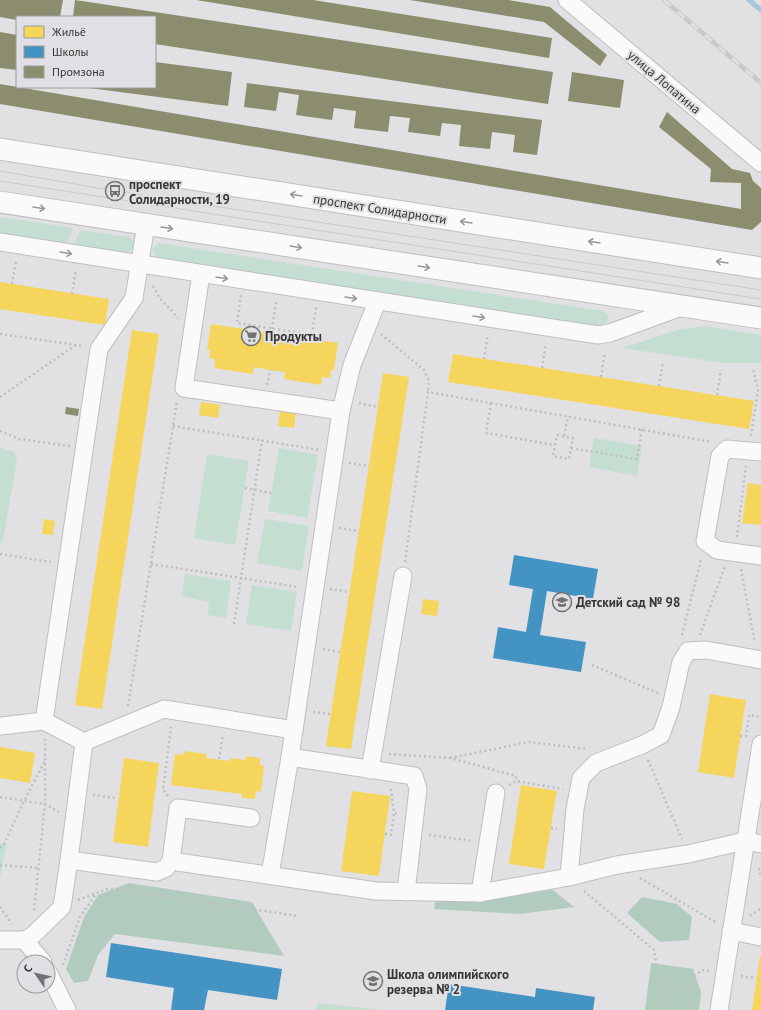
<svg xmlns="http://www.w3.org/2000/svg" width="761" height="1010" font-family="'PT Sans',sans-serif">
	<rect width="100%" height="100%" fill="#e1e0e2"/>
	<!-- green -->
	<g fill="#c4ded2">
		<polygon points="0,217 73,228 67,244 0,233"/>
		<polygon points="80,230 129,237 134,242 134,249 126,253 74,245"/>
		<polygon points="158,243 603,311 608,316 608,320 604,326 600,327 156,257 152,250"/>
		<polygon points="704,326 761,335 761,363 723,363 622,348 678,330"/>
		<polygon points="594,438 642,446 637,476 589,467"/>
		<polygon points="0,448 14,452 17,460 3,540 0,544"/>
		<polygon points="279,448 318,455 307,518 268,511"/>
		<polygon points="207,454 249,461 235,545 194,538"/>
		<polygon points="265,519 309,526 302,571 257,563"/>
		<polygon points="185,574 231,581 226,618 208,615 209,602 182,596"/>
		<polygon points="252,585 297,592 291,631 246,624"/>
		<polygon points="0,844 6,844 0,879"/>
		<polygon points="317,1003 382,1010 316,1010"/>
	</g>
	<!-- forest -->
	<g fill="#b1ccbf">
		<polygon points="129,883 252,902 284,956 115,934 98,955 88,981 74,983 66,969 84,917 98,895"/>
		<polygon points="553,890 574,907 520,914 434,909 436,897 480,899"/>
		<polygon points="642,897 677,904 692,917 689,940 660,942 627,913"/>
		<polygon points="651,963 693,969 701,992 699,1010 645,1010"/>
	</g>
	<!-- homes -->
	<g fill="#f6d55c">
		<polygon points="0,282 109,299 105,325 0,309"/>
		<polygon points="211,324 338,343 334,370 331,370 330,378 322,377 321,385 284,379 285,372 270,370 254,367 253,374 214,368 215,359 209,358 210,350 207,349"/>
		<polygon points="132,330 159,334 102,709 75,705"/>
		<polygon points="453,354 754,401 749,429 448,382"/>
		<polygon points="383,373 409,377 351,749 326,746"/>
		<polygon points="201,402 220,405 218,418 199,415"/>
		<polygon points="280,410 296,412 294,428 278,426"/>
		<polygon points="748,483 761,485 761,525 742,523"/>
		<polygon points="44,519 55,521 53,535 42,534"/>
		<polygon points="423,599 439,601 437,616 421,614"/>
		<polygon points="710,694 746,700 734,778 698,772"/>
		<polygon points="0,747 35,753 30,783 0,778"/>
		<polygon points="184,751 207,754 206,758 230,761 231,758 246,760 246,756 260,758 260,765 264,766 261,792 256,791 255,799 242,798 242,794 171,785 175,754 184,755"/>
		<polygon points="124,758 159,763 148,847 113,842"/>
		<polygon points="521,785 557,791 544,869 509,864"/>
		<polygon points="352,791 390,796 379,876 341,871"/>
		<polygon points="760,956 761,956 761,1010 752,1010"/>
	</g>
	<!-- schools -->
	<g fill="#4393c3">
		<polygon points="514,555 598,569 593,599 547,591 540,635 586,642 581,672 493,658 498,627 526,632 533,589 509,585"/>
		<polygon points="111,943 282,969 277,1000 208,990 204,1010 171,1010 174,988 106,977"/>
		<polygon points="449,984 535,997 536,988 595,997 593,1010 445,1010"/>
	</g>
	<!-- industry -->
	<g fill="#8c8c6e">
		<polygon points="0,0 63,0 60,17 17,17 17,20 0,17"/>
		<polygon points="75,0 553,72 548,104 155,44 155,17 73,17"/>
		<polygon points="196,0 313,0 552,38 549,58"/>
		<polygon points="410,0 508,0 550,7 607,55 600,66 544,22"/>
		<polygon points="0,32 17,35 17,70 0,68"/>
		<polygon points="155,62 232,72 228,106 89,88 155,87"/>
		<polygon points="572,72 624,80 620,108 568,101"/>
		<polygon points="247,83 542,120 537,155 513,152 515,135 492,132 490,149 459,146 461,125 442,123 440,136 408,132 410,118 390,116 388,132 354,128 356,111 334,108 332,120 296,115 299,95 279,92 276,111 244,107"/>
		<polygon points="0,84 741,209 741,183 710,182 711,169 659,127 667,112 732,169 750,173 753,181 761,188 761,222 752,230 0,104"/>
		<polygon points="66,407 79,409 78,416 65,414"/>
	</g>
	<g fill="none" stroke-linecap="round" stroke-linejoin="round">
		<!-- stream -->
		<polyline stroke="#a3c8da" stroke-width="5" points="749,0 761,10"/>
		<defs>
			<g id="minor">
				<polyline points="567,0 761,163"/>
				<polyline points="0,242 598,335 610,333 684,306"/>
				<polyline points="201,274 184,388 341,411"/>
				<polyline points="761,452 727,449 720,456 705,541 717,550 761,556"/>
				<polyline points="0,726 44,721"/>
				<polyline points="84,742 164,709 294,730"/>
				<polyline points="290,757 341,411 352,365 377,302"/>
				<polyline points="370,770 403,576"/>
				<polyline points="69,860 84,742 44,721 99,349 134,298 146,225"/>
				<polyline points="171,861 178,808 251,818"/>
				<polyline points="270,875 290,757 414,776 418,789 406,892"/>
				<polyline points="569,877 575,809 581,778 596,763 642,745 661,735 671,707 681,662 688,651 706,650 761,660"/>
				<polyline points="480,893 496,793"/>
				<polyline points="731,931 761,937"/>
				<polyline points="0,940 24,940 32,936 62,907 69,860 157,872 166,868 171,861 376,891 480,893 569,877 617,865 688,854 745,841 761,844"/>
				<polyline points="24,940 43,962"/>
				<polyline points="48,972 67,1010"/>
				<polyline points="719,1010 761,744"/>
			</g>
			<g id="major">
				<polyline points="0,149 761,268"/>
				<polyline points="0,202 761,318"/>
			</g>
		</defs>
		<!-- minor casing -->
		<use href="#minor" stroke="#bfbec0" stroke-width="19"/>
		<!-- major casing -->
		<use href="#major" stroke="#bfbec0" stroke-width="23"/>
		<!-- path -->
		<g stroke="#bfbfbf" stroke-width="2.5" stroke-dasharray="2 3" stroke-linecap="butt">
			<polyline points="12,284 16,261"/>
			<polyline points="153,286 159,297 178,318"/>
			<polyline points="72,294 76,270"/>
			<polyline points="241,295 237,323 312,335 316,307"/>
			<polyline points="272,329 276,302"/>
			<polyline points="0,334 76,345"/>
			<polyline points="381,334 424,370 429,381 428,392"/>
			<polyline points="484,359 488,334"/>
			<polyline points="542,368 546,343"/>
			<polyline points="601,377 605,352"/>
			<polyline points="267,385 270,370"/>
			<polyline points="659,386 663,361"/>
			<polyline points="717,395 721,370"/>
			<polyline points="0,397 76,345 83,346"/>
			<polyline points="359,403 378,407"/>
			<polyline points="491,403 486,433 555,445"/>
			<polyline points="173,426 319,450"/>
			<polyline points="0,431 19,439 70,446"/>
			<polygon points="557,435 573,438 569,459 553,456"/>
			<polyline points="564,436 568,416"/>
			<polyline points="751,436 758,390 753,369"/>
			<polyline points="571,448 637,459 642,429"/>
			<polyline points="349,463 369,466"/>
			<polyline points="245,488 271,493"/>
			<polyline points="339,528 359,531"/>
			<polyline points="737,537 746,466"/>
			<polyline points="0,554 51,562"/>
			<polyline points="405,562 428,392 712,442"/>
			<polyline points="151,564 298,587"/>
			<polyline points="741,569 755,643"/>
			<polyline points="330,589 349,592"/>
			<polyline points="234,624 262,440"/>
			<polyline points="682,635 701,559"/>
			<polyline points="700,635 725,566"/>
			<polyline points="323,649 340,652"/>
			<polyline points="592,665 658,693"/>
			<polyline points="128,706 177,401"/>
			<polyline points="313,712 330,714"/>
			<polyline points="740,736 746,736 749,715 761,717"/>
			<polyline points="389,754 450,758 516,776 516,781"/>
			<polyline points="450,758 529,742 587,749"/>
			<polyline points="219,759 223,734"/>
			<polyline points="648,760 682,839"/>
			<polyline points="509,785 516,781 563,789"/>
			<polyline points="391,789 394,813 398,814"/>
			<polyline points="93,795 118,798"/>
			<polyline points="168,796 163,790 171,727"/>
			<polyline points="0,797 45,804 59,812"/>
			<polyline points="551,828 557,829"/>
			<polyline points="385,834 391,835 394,813"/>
			<polyline points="429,835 472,841"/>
			<polyline points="0,848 4,844 24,801 46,759"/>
			<polyline points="0,865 38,868"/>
			<polyline points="759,868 761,877"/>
			<polyline points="640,878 717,923"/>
			<polyline points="584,891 654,950 661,993 668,1010"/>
			<polyline points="78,900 107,889 117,889 298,916"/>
			<polyline points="0,907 12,924"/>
			<polyline points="34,910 45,804 45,739"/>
			<polyline points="750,916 761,908"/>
			<polyline points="63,965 80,917 96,894"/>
			<polyline points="741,976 756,978"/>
			<polyline points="666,1004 673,994 702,970 709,971"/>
		</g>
		<!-- minor -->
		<use href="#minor" stroke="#fafafb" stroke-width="17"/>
		<!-- major -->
		<use href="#major" stroke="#fafafb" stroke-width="21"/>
		<!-- tram -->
		<g stroke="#c9c9c9" stroke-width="1">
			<polyline points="0,171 115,191 761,290"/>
			<polyline points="0,181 761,299"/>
		</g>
		<defs>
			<polyline id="rail" points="664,0 761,83"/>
		</defs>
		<!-- rail casing -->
		<use href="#rail" stroke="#c9c9c9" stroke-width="4.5"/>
		<!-- rail -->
		<use href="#rail" stroke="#e0dfe3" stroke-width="3" stroke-dasharray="9" stroke-linecap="butt"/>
	</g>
	<!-- one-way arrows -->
	<defs><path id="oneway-shaft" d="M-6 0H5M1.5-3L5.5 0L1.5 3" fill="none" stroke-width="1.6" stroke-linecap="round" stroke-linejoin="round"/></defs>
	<g stroke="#989899">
		<use href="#oneway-shaft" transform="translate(296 195) rotate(-171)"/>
		<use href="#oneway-shaft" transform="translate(39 208) rotate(9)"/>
		<use href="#oneway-shaft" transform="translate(466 222) rotate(-171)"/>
		<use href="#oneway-shaft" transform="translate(167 228) rotate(9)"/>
		<use href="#oneway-shaft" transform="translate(594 242) rotate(-171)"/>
		<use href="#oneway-shaft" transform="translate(296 247) rotate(9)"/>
		<use href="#oneway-shaft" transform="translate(66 253) rotate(9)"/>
		<use href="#oneway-shaft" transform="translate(722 262) rotate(-171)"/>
		<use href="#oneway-shaft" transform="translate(424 267) rotate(9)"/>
		<use href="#oneway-shaft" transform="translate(222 278) rotate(9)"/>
		<use href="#oneway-shaft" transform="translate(351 298) rotate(9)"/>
		<use href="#oneway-shaft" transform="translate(479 317) rotate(9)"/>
	</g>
	<!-- icons -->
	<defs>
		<symbol id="bus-ring" viewBox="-11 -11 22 22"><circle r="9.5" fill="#e0dfe3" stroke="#727273" stroke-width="1.5"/><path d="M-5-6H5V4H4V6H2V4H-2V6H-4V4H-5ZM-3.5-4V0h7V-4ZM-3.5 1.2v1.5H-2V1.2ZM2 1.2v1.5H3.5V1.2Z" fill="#727273"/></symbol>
		<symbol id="supermarket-ring" viewBox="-11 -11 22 22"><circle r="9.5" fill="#e0dfe3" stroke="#727273" stroke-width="1.5"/><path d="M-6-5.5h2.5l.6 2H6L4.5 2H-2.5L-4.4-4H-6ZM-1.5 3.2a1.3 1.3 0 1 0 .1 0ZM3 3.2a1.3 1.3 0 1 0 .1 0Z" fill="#727273"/></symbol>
		<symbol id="school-ring" viewBox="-11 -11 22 22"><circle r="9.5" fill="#e0dfe3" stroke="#727273" stroke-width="1.5"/><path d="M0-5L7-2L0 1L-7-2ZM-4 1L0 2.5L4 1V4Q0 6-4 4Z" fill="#727273"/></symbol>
	</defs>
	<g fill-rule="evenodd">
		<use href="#bus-ring" x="104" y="180" width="22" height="22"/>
		<use href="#supermarket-ring" x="240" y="325" width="22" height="22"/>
		<use href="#school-ring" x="551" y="591" width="22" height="22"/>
		<use href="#school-ring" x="362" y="970" width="22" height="22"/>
	</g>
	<g text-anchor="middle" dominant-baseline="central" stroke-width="4" stroke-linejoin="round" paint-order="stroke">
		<!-- street labels -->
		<g font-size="13" fill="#363637" stroke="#e0dfe3">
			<text transform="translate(664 82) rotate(40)">улица Лопатина</text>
			<text transform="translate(380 209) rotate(9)">проспект Солидарности</text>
		</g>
		<!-- poi labels -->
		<g font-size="13" font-weight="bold" fill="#363637" stroke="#e0dfe3" text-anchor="start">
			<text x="129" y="184">проспект<tspan x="129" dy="15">Солидарности, 19</tspan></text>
			<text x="265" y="336">Продукты</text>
			<text x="576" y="602">Детский сад № 98</text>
			<text x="387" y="974">Школа олимпийского<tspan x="387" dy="15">резерва № 2</tspan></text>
		</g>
	</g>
	<!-- legend -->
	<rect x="16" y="16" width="140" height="72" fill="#e0dfe3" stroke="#9c9b9e"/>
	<rect x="24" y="26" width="20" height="12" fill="#f6d55c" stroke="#9c9b9e"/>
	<text x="52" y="36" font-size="12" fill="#363637">Жильё</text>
	<rect x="24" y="46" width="20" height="12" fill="#4393c3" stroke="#9c9b9e"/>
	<text x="52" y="56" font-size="12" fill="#363637">Школы</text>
	<rect x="24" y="66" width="20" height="12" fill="#8c8c6e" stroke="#9c9b9e"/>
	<text x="52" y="76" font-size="12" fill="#363637">Промзона</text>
	<!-- north arrow -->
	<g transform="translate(36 974) rotate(304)"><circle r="19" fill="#e0dfe3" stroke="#9c9b9e"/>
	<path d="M0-3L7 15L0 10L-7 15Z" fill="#727273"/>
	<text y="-6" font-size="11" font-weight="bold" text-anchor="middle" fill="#363637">С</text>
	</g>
</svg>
